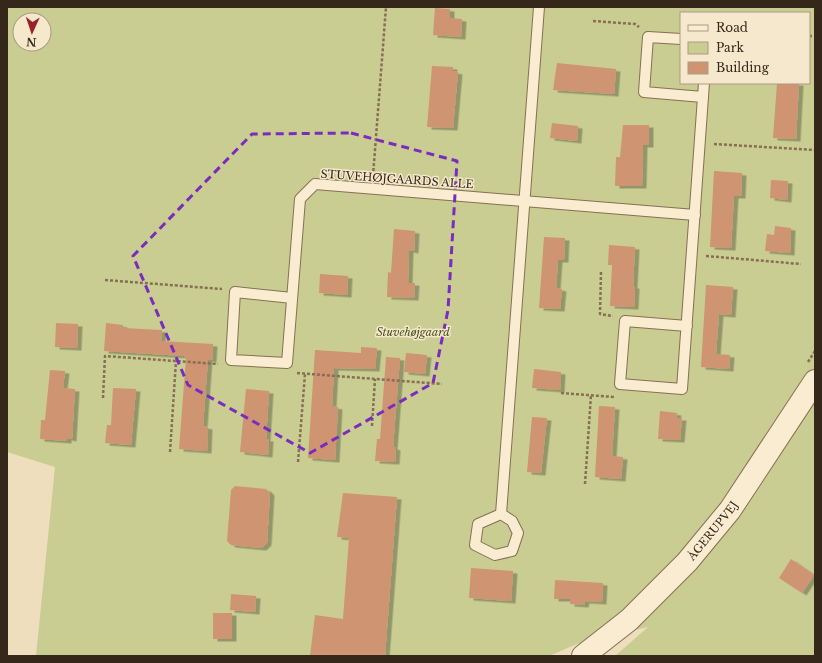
<svg xmlns="http://www.w3.org/2000/svg" width="822" height="663" font-family="'Libre Baskerville',serif">
	<defs>
		<filter id="shadow"><feDropShadow dx="4.5" dy="2.5" stdDeviation="0" flood-color="#0004"/></filter>
	</defs>
	<rect width="100%" height="100%" fill="#efdebd"/>
	<!-- green -->
	<path fill="#c9cd91" fill-rule="evenodd" d="M7,7h808v649h-200l33,-29 -71,17 -28,12h-513l19,-189 -48,-15zM681,13h128v70h-128zM20,20h24v24h-24z"/>
	<!-- building -->
	<g fill="#cf9471" filter="url(#shadow)">
		<polygon points="435,8 450,9 450,18 462,19 461,37 433,35"/>
		<polygon points="557,63 616,69 614,94 553,90"/>
		<polygon points="432,66 453,67 453,71 458,72 453,128 427,127"/>
		<polygon points="777,83 799,83 796,139 773,138"/>
		<polygon points="552,123 578,126 577,141 550,138"/>
		<polygon points="623,125 649,125 649,145 643,145 642,186 615,186 616,157 620,157"/>
		<polygon points="714,171 742,173 741,196 734,196 731,248 710,247"/>
		<polygon points="771,180 788,181 787,200 770,198"/>
		<polygon points="775,226 791,228 790,253 765,251 767,234 774,235"/>
		<polygon points="394,229 415,231 414,251 409,250 408,283 415,283 414,298 387,297 388,272 391,273"/>
		<polygon points="544,237 565,238 564,260 558,260 556,288 562,289 560,309 539,308"/>
		<polygon points="609,245 635,247 633,286 635,286 634,307 610,306 612,265 608,265"/>
		<polygon points="320,274 348,276 347,295 319,293"/>
		<polygon points="706,285 733,287 731,315 719,314 716,354 730,355 729,369 701,367"/>
		<polygon points="56,323 78,324 77,348 55,347"/>
		<polygon points="106,323 123,325 123,328 162,330 161,341 213,344 212,360 208,359 203,426 208,427 207,451 179,449 186,358 184,356 104,351"/>
		<polygon points="361,347 377,348 375,369 334,368 332,406 338,407 335,460 308,458 315,350 361,353"/>
		<polygon points="406,353 427,355 425,374 404,372"/>
		<polygon points="386,357 400,358 393,447 396,448 395,462 375,461 377,439 380,439"/>
		<polygon points="534,369 561,372 560,390 532,388"/>
		<polygon points="50,370 65,371 63,388 75,389 72,439 67,438 67,441 40,439 41,420 45,420"/>
		<polygon points="113,388 136,389 131,445 105,443 107,425 111,425"/>
		<polygon points="246,389 269,391 266,439 269,439 268,455 240,452"/>
		<polygon points="599,406 615,407 612,456 623,457 621,479 595,477"/>
		<polygon points="660,411 677,413 676,418 682,418 680,440 658,439"/>
		<polygon points="532,417 547,418 541,473 527,472"/>
		<polygon points="235,486 266,489 270,493 267,543 262,548 231,545 227,541 231,490"/>
		<polygon points="343,493 397,497 385,656 310,656 315,615 343,619 349,538 337,537"/>
		<polygon points="791,559 814,575 802,593 779,578"/>
		<polygon points="471,568 513,571 511,601 469,598"/>
		<polygon points="555,580 603,583 602,602 585,601 584,605 570,604 570,599 554,599"/>
		<polygon points="231,594 256,596 255,612 230,610"/>
		<rect x="213" y="613" width="19" height="26"/>
	</g>
	<g fill="none" stroke-linecap="round" stroke-linejoin="round">
		<defs>
			<g id="service">
				<polyline points="681,39 648,37 644,92 703,97"/>
				<polyline points="292,298 235,292 231,360 287,363 300,199 315,184 695,215"/>
				<polyline points="687,326 625,321 620,384 682,389 704,83"/>
				<polyline points="501,514 539,7"/>
				<polygon points="501,514 512,521 518,533 512,551 495,555 475,545 478,524"/>
			</g>
			<g id="tertiary">
				<path id="s1" d="M583,656l46,-36 58,-58 43,-52 85,-129"/>
			</g>
		</defs>
		<!-- service casing -->
		<use href="#service" stroke="#876e55" stroke-width="12"/>
		<!-- tertiary casing -->
		<use href="#tertiary" stroke="#876e55" stroke-width="24"/>
		<!-- path -->
		<g stroke="#876e55" stroke-width="2.5" stroke-dasharray="3 2" stroke-linecap="butt">
			<polyline points="593,21 635,24 639,27"/>
			<polyline points="809,36 815,36"/>
			<polyline points="714,144 815,150"/>
			<polyline points="373,176 386,7"/>
			<polyline points="706,256 801,264"/>
			<polyline points="601,272 600,314 613,316"/>
			<polyline points="105,280 222,289"/>
			<polyline points="808,362 815,351"/>
			<polyline points="297,373 442,384"/>
			<polyline points="561,393 614,397"/>
			<polyline points="103,398 105,356 218,364"/>
			<polyline points="372,426 375,379"/>
			<polyline points="170,452 176,361"/>
			<polyline points="298,462 305,374"/>
			<polyline points="585,484 591,395"/>
		</g>
		<!-- service -->
		<use href="#service" stroke="#faecd0" stroke-width="10"/>
		<!-- tertiary -->
		<use href="#tertiary" stroke="#faecd0" stroke-width="22"/>
	</g>
	<!-- marked area -->
	<path fill="none" stroke="#7b2cbf" stroke-width="3" stroke-dasharray="8 5" stroke-linejoin="round" d="M351,133l106,28 -9,149 -15,73 -123,70 -122,-68 -55,-129 119,-122z"/>
	<g text-anchor="middle" dominant-baseline="central" stroke-width="3" stroke-linejoin="round" paint-order="stroke">
		<!-- street labels -->
		<g font-size="11" fill="#36271b" stroke="#f6e8cc">
			<text transform="translate(397 179) rotate(4)">STUVEHØJGAARDS ALLE</text>
			<text stroke="none"><textPath href="#s1" startOffset="181">ÅGERUPVEJ</textPath></text>
		</g>
		<!-- park labels -->
		<g font-size="11" font-style="italic" fill="#485321" stroke="#f6e8cc">
			<text x="413" y="332">Stuvehøjgaard</text>
		</g>
	</g>
	<!-- border -->
	<rect width="822" height="663" fill="none" stroke="#36271b" stroke-width="16"/>
	<!-- legend -->
	<rect x="680" y="12" width="130" height="72" fill="#f6e8cc" stroke="#a99b85"/>
	<rect x="688" y="25" width="20" height="6" fill="#faecd0" stroke="#a99b85"/>
	<text x="716" y="32" font-size="12" fill="#36271b">Road</text>
	<rect x="688" y="42" width="20" height="12" fill="#c9cd91" stroke="#a99b85"/>
	<text x="716" y="52" font-size="12" fill="#36271b">Park</text>
	<rect x="688" y="62" width="20" height="12" fill="#cf9471" stroke="#a99b85"/>
	<text x="716" y="72" font-size="12" fill="#36271b">Building</text>
	<!-- north arrow -->
	<g transform="translate(32 32) rotate(183)"><circle r="19" fill="#f6e8cc" stroke="#a99b85"/>
	<path d="M0-3L7 15L0 10L-7 15Z" fill="#982329"/>
	<text y="-6" font-size="11" font-weight="bold" text-anchor="middle" fill="#36271b">N</text>
	</g>
</svg>
